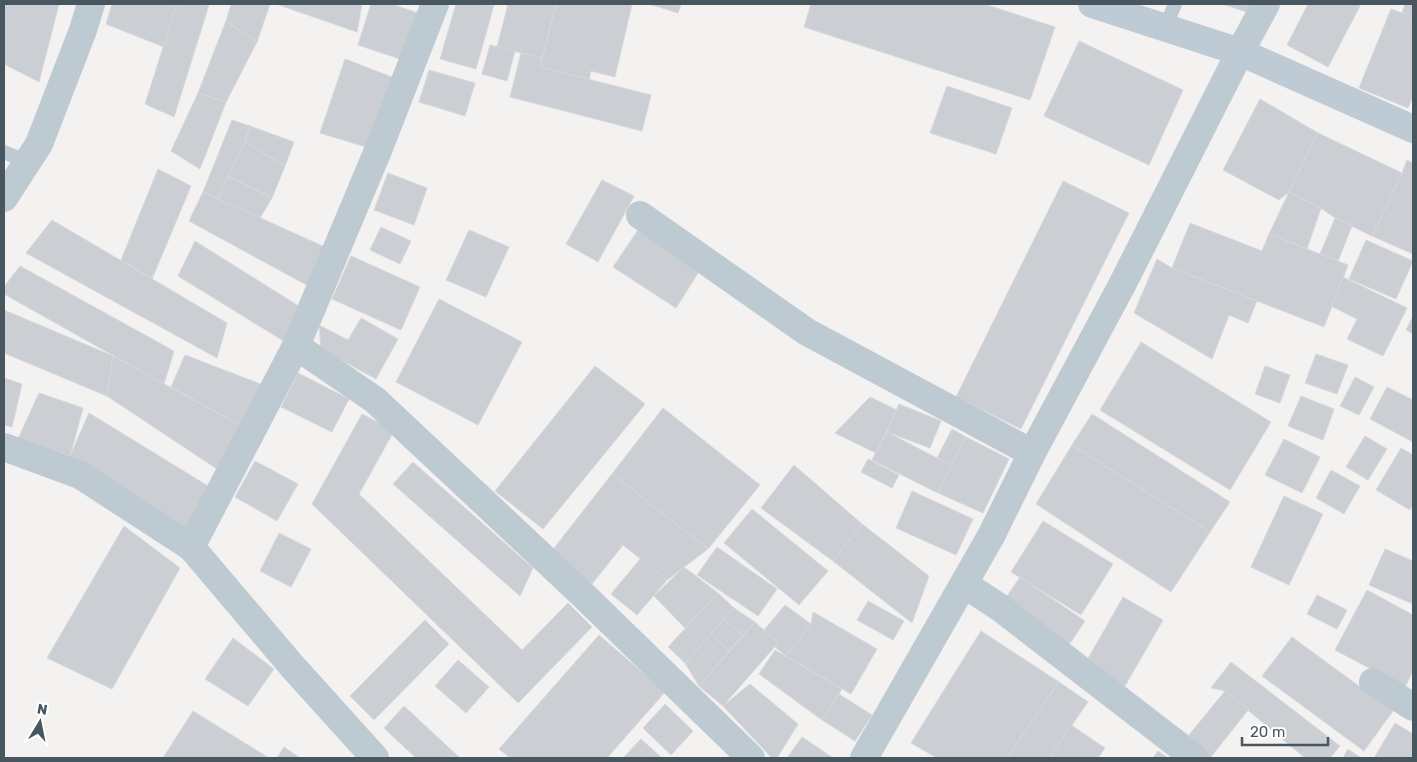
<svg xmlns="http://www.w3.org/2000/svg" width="1417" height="762" font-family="Rubik,sans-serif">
	<rect width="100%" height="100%" fill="#f4f1f1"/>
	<!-- building -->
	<g fill="#cbcfd4" stroke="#d5d8dd">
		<polygon points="4,4 59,4 39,82 4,64"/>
		<polygon points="112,4 177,4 164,47 106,24"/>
		<polygon points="177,4 209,5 174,117 145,104"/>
		<polygon points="231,4 270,4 257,42 226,21"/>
		<polygon points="276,4 362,4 357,32"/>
		<polygon points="371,4 392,4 423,15 406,61 358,45"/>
		<polygon points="456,4 494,5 476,69 440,59"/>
		<polygon points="508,4 556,4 542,58 497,47"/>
		<polygon points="556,4 632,4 615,77 591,71 589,80 540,67"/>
		<polygon points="649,4 681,4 678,13"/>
		<polygon points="811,4 984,4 1055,27 1030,100 804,27"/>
		<polygon points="1222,4 1250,4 1247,12"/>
		<polygon points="1308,4 1361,4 1328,67 1287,45"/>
		<polygon points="1405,4 1413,4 1413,17 1402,13"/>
		<polygon points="1391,9 1413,17 1413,96 1408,108 1359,88"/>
		<polygon points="226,21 257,42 226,102 198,93"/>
		<polygon points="1079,41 1183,90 1149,165 1044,116"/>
		<polygon points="490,45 515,51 507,81 482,74"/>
		<polygon points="521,53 542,58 540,67 651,95 642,131 510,97"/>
		<polygon points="345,59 397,79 366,147 320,133"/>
		<polygon points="429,70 475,83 465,116 419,102"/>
		<polygon points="947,86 1012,108 996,154 930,133"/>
		<polygon points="198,93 226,102 200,169 171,151"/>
		<polygon points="1260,99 1318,133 1289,192 1279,200 1223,170"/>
		<polygon points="232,120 250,126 245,142 218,199 203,192"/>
		<polygon points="250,126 294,142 285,166 245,142"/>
		<polygon points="1318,133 1402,173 1372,236 1335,218 1321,208 1289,192"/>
		<polygon points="245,142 285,166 272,198 228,176"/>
		<polygon points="1407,160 1413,163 1413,254 1372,236 1402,173"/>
		<polygon points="158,169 191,186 152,279 121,260"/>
		<polygon points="388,173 427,188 414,225 374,210"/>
		<polygon points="228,176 272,198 260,218 218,199"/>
		<polygon points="602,180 634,196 598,262 566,244"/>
		<polygon points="1063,181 1129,213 1021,429 956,397"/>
		<polygon points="203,192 327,248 312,288 189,221"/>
		<polygon points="1289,192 1321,208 1307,249 1269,234"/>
		<polygon points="1335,218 1352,226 1338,261 1320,254"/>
		<polygon points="52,220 227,323 217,358 26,253"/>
		<polygon points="1190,223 1262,251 1269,234 1348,265 1324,327 1172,268"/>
		<polygon points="381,227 411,241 400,264 370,250"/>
		<polygon points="469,230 509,247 486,297 446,280"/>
		<polygon points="638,230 700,270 676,308 613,267"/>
		<polygon points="1366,240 1413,261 1396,299 1349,279"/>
		<polygon points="195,241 305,310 290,345 178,276"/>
		<polygon points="351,256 420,287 401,330 332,299"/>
		<polygon points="1157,259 1172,268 1257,301 1248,323 1229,315 1212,359 1134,313"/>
		<polygon points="20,266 174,351 164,384 4,294 4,287"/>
		<polygon points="1343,277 1407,308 1383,356 1347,339 1357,319 1331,306"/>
		<polygon points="439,299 522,342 478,425 396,382"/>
		<polygon points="4,310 113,356 107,396 4,353"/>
		<polygon points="1413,316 1413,334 1406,330"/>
		<polygon points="361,318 398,339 376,379 321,349 319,325 348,340"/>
		<polygon points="1141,342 1271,422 1230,490 1100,410"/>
		<polygon points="1316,354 1348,365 1337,394 1305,383"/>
		<polygon points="185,355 263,385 245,428 171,387"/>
		<polygon points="113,356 245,428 220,471 107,396"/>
		<polygon points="595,366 645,404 543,529 495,491"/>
		<polygon points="1265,366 1290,375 1280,403 1255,394"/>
		<polygon points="298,373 349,399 332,432 281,407"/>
		<polygon points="1355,377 1374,387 1359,415 1340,406"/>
		<polygon points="4,378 22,384 12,427 4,425"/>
		<polygon points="1387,387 1413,400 1413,442 1370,419"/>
		<polygon points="39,393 83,408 70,456 18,439"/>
		<polygon points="1301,396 1334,409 1323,440 1288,426"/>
		<polygon points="870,397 897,410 876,453 835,433"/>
		<polygon points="899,404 941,421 930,448 887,432"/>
		<polygon points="663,408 760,485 708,549 612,474"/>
		<polygon points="89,413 213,489 189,530 70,456"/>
		<polygon points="362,414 394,431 359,494 522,650 568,603 592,627 518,703 312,504"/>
		<polygon points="1092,414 1230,502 1210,532 1072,445"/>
		<polygon points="952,429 966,437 952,466 937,458"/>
		<polygon points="887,432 952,466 938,493 872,460"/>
		<polygon points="1365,436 1387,449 1368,480 1346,467"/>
		<polygon points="966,437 1009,459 983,513 938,493"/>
		<polygon points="1284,439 1320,457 1302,493 1265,475"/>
		<polygon points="1072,445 1210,532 1171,592 1036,504"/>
		<polygon points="1401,448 1413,455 1413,504 1410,510 1376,490"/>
		<polygon points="868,459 899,475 892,488 861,472"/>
		<polygon points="255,461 298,484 277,521 235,497"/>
		<polygon points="413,462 533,568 520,596 393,484"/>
		<polygon points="794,465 862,524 833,561 761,508"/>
		<polygon points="1331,470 1360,486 1344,514 1316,498"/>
		<polygon points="612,474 708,549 667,580 623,545 592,584 551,552"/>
		<polygon points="912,491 973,519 956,555 896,528"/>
		<polygon points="1284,496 1323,514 1289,585 1251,567"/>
		<polygon points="752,509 828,571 799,605 724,543"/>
		<polygon points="1043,521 1113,564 1081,615 1011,572"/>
		<polygon points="862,524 929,576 912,623 833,561"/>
		<polygon points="124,526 180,568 112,689 47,658"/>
		<polygon points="279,533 311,549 291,587 260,571"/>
		<polygon points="717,547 777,589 758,616 697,575"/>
		<polygon points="1385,549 1413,561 1413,604 1369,585"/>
		<polygon points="641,558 667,580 637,615 611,594"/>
		<polygon points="684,567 718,593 685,628 654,596"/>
		<polygon points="1020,577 1085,621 1066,649 1001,605"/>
		<polygon points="1367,590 1413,615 1413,671 1405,687 1335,650"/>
		<polygon points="718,593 734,608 685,663 668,647"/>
		<polygon points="1317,595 1347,610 1337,629 1307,614"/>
		<polygon points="1123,597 1163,620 1125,686 1085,664"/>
		<polygon points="868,601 904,621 893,640 857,620"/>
		<polygon points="785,605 811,624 786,656 775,647 778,643 764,630"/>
		<polygon points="734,608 755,622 743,635 724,619"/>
		<polygon points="813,612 877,649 851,694 786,656 811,624"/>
		<polygon points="724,619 743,635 729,651 711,634"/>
		<polygon points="425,620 449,644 374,720 350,696"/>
		<polygon points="755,622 778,643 723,706 699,686"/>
		<polygon points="981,631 1059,682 1007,758 937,758 911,743"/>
		<polygon points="711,634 729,651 699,686 685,663"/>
		<polygon points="599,635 665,692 607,758 510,758 499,749"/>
		<polygon points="1292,637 1393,711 1364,751 1262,676"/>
		<polygon points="233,638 274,669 248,706 205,679"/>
		<polygon points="775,650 842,689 822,720 759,674"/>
		<polygon points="458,660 489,687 466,713 435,686"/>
		<polygon points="1231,662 1340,746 1330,758 1305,758 1225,691 1211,688"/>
		<polygon points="1059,682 1088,702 1049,758 1007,758"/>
		<polygon points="750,684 798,724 777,758 772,758 723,706"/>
		<polygon points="1225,691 1249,709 1210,758 1206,758 1189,735"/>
		<polygon points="839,694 872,715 855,741 822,720"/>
		<polygon points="665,704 693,731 671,755 643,728"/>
		<polygon points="404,706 460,758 416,758 384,728"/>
		<polygon points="193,711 269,758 163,758"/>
		<polygon points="1395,723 1413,734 1413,758 1374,758"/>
		<polygon points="1071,725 1105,748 1098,758 1049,758"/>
		<polygon points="802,737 833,758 787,758"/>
		<polygon points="641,739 662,758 623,758"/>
		<polygon points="284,747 300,758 277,758"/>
		<polygon points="1348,749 1361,758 1343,758"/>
		<polygon points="1158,751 1168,758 1153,758"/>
	</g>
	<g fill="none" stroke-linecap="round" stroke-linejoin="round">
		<!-- lane -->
		<g stroke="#becad1" stroke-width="14">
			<polyline points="1165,28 1175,4"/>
			<polyline points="4,152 27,162"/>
		</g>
		<!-- street -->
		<g stroke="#becad1" stroke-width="28">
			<polyline points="4,198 39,144 83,30 91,4"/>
			<polyline points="640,215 807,332 1032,453"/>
			<polyline points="296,346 375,400 582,594 751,758"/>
			<polyline points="4,447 80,475 191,547 292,666 375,758"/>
			<polyline points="191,547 296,346 379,148 435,4"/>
			<polyline points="964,584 999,607 1195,758"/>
			<polyline points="1373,682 1413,707"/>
			<polyline points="864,758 991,536 1032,453 1122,285 1240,52 1266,4"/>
		</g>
		<!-- secondary -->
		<polyline stroke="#becbd5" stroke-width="28" points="1092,4 1240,52 1413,129"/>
	</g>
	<!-- border -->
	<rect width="1417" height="762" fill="none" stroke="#485660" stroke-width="10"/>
	<!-- north arrow -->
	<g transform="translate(40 722) rotate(10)" stroke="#ffffff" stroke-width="4" paint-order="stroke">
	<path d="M0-4L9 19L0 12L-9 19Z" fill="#485660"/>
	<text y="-8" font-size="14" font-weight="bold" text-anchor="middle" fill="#485660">N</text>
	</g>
	<!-- scale -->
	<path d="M1242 737v8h86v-8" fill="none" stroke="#485660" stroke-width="2.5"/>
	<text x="1250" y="737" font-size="15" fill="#485660" stroke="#ffffff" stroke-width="4" paint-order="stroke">20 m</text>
</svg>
